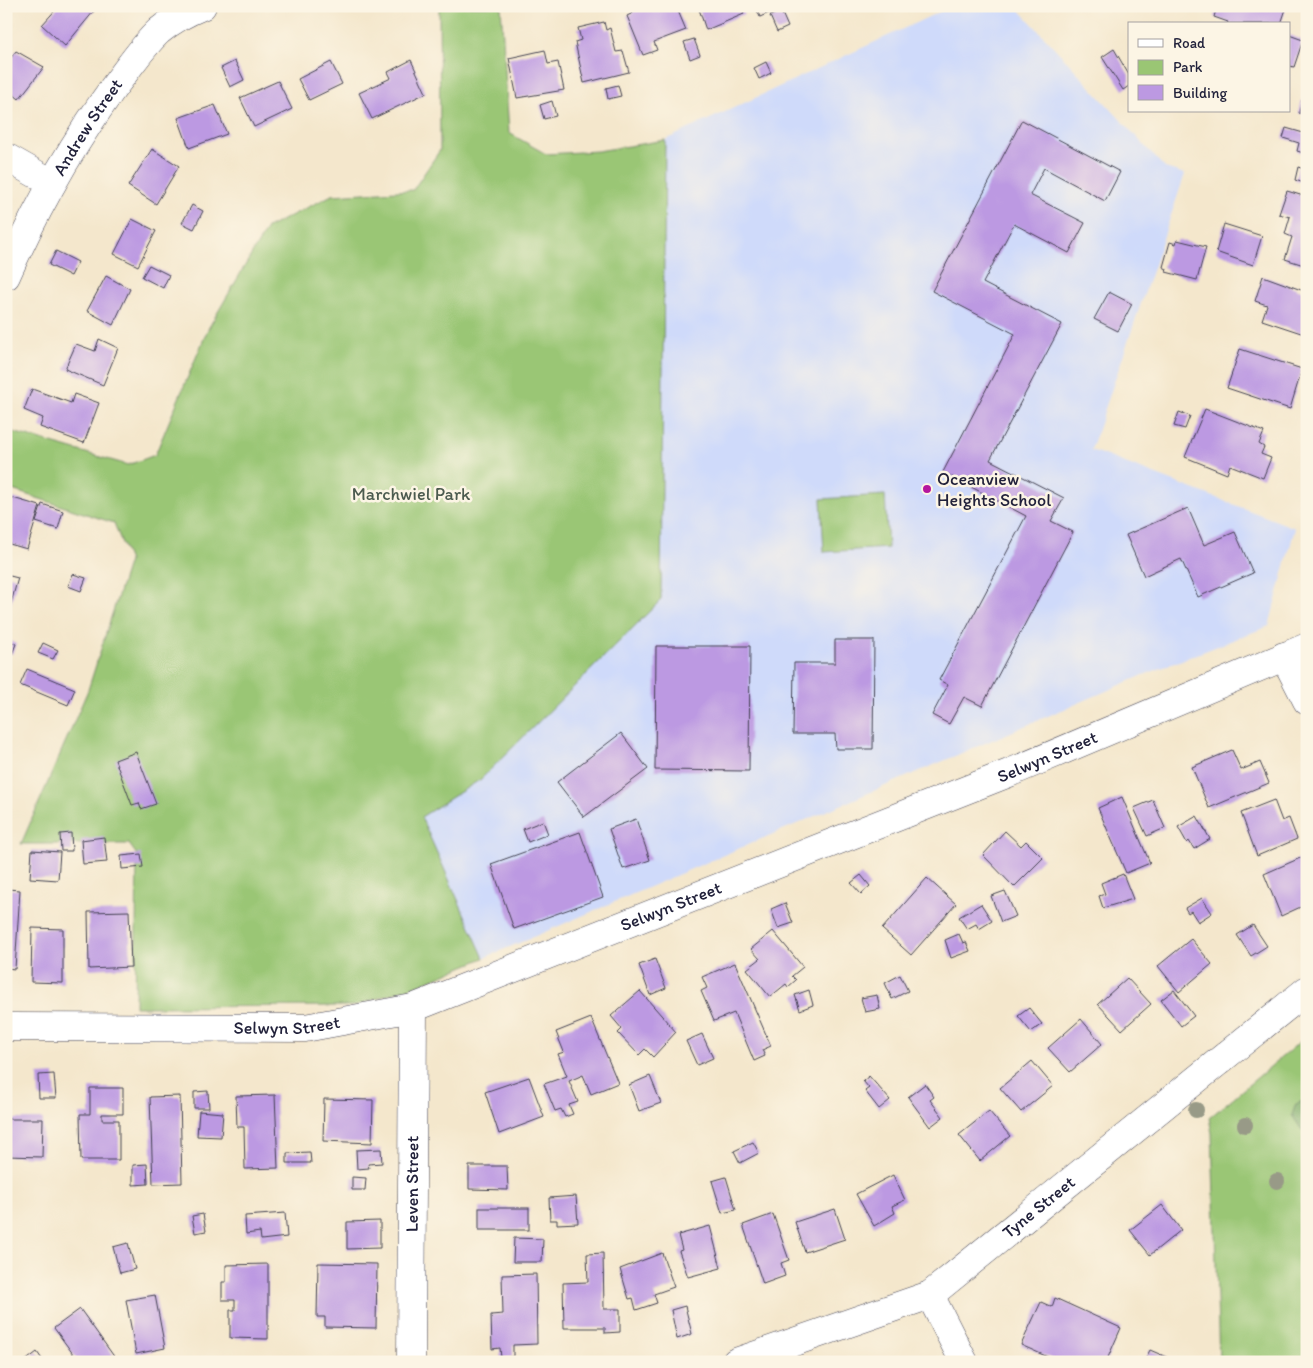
<svg xmlns="http://www.w3.org/2000/svg" width="1313" height="1368" font-family="Itim,sans-serif">
	<rect width="100%" height="100%" fill="#fcf5e5"/>
	<filter id="ink" filterUnits="userSpaceOnUse"><feTurbulence type="fractalNoise" baseFrequency=".02" numOctaves="2"/><feDisplacementMap in="SourceGraphic" scale="10" xChannelSelector="R" yChannelSelector="G"/><feConvolveMatrix kernelMatrix="1 2 1 2 8 2 1 2 1" color-interpolation-filters="sRGB"/></filter>
	<filter id="wash" filterUnits="userSpaceOnUse"><feTurbulence type="fractalNoise" baseFrequency=".0096" numOctaves="4" result="noise"/><feDisplacementMap in="SourceGraphic" scale="20" xChannelSelector="R" yChannelSelector="G"/><feGaussianBlur stdDeviation="1.12" result="paint"/><feColorMatrix in="noise" values="0 0 0 0 0 0 0 0 0 0 0 0 0 0 0 0 0 1.4 0 .05"/><feComposite in="paint" operator="in"/></filter>
	<g filter="url(#wash)">
		<rect width="100%" height="100%" fill="#f4e7cc"/>
		<!-- built -->
		<polygon fill="#cfdafa" points="952,6 1016,6 1165,168 1185,174 1091,450 1295,528 1269,626 1146,674 484,958 421,817 481,779 661,600 665,140"/>
		<!-- green -->
		<g fill="#9ac674" stroke="#5e7458">
			<polygon points="439,6 501,6 509,133 546,154 598,151 665,140 661,600 481,779 421,817 484,958 418,985 355,1006 135,1007 137,855 129,844 21,844 88,690 129,561 114,523 6,488 6,430 128,465 155,455 208,329 267,228 332,195 413,190 440,150"/>
			<polygon points="885,495 888,548 824,552 821,499"/>
			<polygon points="1307,1036 1307,1362 1219,1362 1212,1133 1209,1118"/>
		</g>
		<!-- forest -->
		<polygon fill="#7bab66" stroke="#4e6650" points="1307,1099 1307,1131 1302,1130 1292,1115 1296,1104"/>
		<g id="blocks">
			<!-- building -->
			<g fill="#bc99e2">
				<polygon points="59,6 88,6 94,11 65,46 42,25"/>
				<polygon points="630,6 676,6 686,30 654,42 657,50 643,55 627,16 633,13"/>
				<polygon points="698,6 741,6 744,14 706,30"/>
				<polygon points="755,6 784,6 760,17"/>
				<polygon points="1217,6 1278,6 1286,9 1281,24 1227,24 1228,22 1214,17"/>
				<polygon points="781,11 788,27 777,32 770,16"/>
				<polygon points="604,22 606,30 610,28 616,52 623,51 629,72 584,83 575,42 581,40 578,28"/>
				<polygon points="1289,35 1303,40 1294,67 1289,66"/>
				<polygon points="694,39 700,55 690,59 684,42"/>
				<polygon points="1114,49 1129,75 1129,86 1123,90 1102,57"/>
				<polygon points="545,50 548,64 558,62 564,90 517,98 509,58"/>
				<polygon points="16,51 44,67 19,99 6,88 6,64"/>
				<polygon points="411,60 426,93 372,119 359,93 391,78 388,72"/>
				<polygon points="235,61 244,80 230,87 221,68"/>
				<polygon points="331,62 342,84 309,100 298,79"/>
				<polygon points="766,62 771,73 759,79 754,68"/>
				<polygon points="278,81 292,109 254,127 240,98"/>
				<polygon points="618,85 621,96 608,99 606,88"/>
				<polygon points="1302,100 1307,102 1307,115 1299,113"/>
				<polygon points="552,101 556,116 544,119 540,105"/>
				<polygon points="215,105 227,134 189,148 178,118"/>
				<polygon points="1022,120 1120,172 1105,201 1044,168 1030,195 1085,223 1069,253 1014,224 983,283 1062,324 990,460 1064,498 1051,521 1073,532 982,706 964,697 949,724 932,715 948,685 939,680 1026,516 943,472 1015,334 932,291"/>
				<polygon points="1286,128 1307,134 1307,154 1297,151 1299,143 1283,138"/>
				<polygon points="152,149 179,166 156,204 128,186"/>
				<polygon points="1298,167 1307,170 1307,184 1295,180"/>
				<polygon points="1287,191 1307,197 1307,266 1285,259 1292,237 1285,234 1290,217 1279,214"/>
				<polygon points="192,205 203,211 194,229 182,223"/>
				<polygon points="132,219 156,231 138,266 114,254"/>
				<polygon points="1224,224 1262,236 1253,265 1216,252"/>
				<polygon points="1177,240 1206,247 1197,280 1166,272 1167,269 1163,267 1170,242 1176,244"/>
				<polygon points="56,251 78,262 71,276 49,265"/>
				<polygon points="149,265 169,275 163,288 142,277"/>
				<polygon points="106,276 130,289 113,325 87,311"/>
				<polygon points="1263,276 1304,291 1307,284 1307,335 1262,320 1267,305 1255,301"/>
				<polygon points="1109,292 1132,304 1118,331 1094,319"/>
				<polygon points="99,339 118,348 103,385 65,369 76,344 95,351"/>
				<polygon points="1240,349 1302,369 1290,409 1227,388"/>
				<polygon points="32,389 71,403 74,394 99,403 84,443 40,427 43,418 24,410"/>
				<polygon points="1205,409 1264,432 1259,444 1264,447 1261,454 1271,458 1263,478 1230,465 1227,474 1185,457"/>
				<polygon points="1179,412 1190,416 1185,429 1174,426"/>
				<polygon points="6,496 40,506 27,549 6,543"/>
				<polygon points="42,504 63,511 58,529 36,522"/>
				<polygon points="1188,508 1204,545 1235,532 1253,573 1198,597 1181,559 1144,576 1126,535"/>
				<polygon points="73,574 86,578 81,591 68,586"/>
				<polygon points="6,575 18,578 7,617 6,617"/>
				<polygon points="6,632 11,634 8,640 16,644 12,654 6,651"/>
				<polygon points="835,640 874,640 873,749 836,749 835,734 793,734 794,663 835,663"/>
				<polygon points="43,643 58,650 53,659 38,653"/>
				<polygon points="656,646 750,646 749,771 655,770"/>
				<polygon points="27,669 75,689 68,705 20,685"/>
				<polygon points="621,733 648,769 584,817 557,782"/>
				<polygon points="1232,750 1241,770 1260,762 1269,783 1209,808 1192,767"/>
				<polygon points="136,752 156,804 141,809 139,803 132,805 115,760"/>
				<polygon points="1122,797 1150,863 1126,873 1098,808"/>
				<polygon points="1153,800 1165,828 1147,836 1134,808"/>
				<polygon points="1274,800 1282,821 1289,818 1297,839 1257,856 1241,813"/>
				<polygon points="1197,816 1210,839 1194,849 1189,841 1187,843 1178,827"/>
				<polygon points="636,819 650,860 623,869 609,829"/>
				<polygon points="543,821 548,834 528,842 523,829"/>
				<polygon points="1005,831 1021,846 1026,841 1043,858 1014,887 983,855"/>
				<polygon points="580,832 603,897 514,929 491,864"/>
				<polygon points="71,833 72,851 61,851 60,834"/>
				<polygon points="104,837 107,862 83,864 81,840"/>
				<polygon points="32,850 60,852 58,880 30,878"/>
				<polygon points="141,854 143,867 122,869 121,856"/>
				<polygon points="1307,855 1307,904 1281,916 1264,874"/>
				<polygon points="1123,874 1133,899 1103,908 1099,896 1105,894 1101,883"/>
				<polygon points="861,875 870,886 861,894 851,883"/>
				<polygon points="927,878 956,904 911,955 882,929"/>
				<polygon points="7,889 20,890 15,969 6,968"/>
				<polygon points="1005,891 1016,916 1001,922 991,896"/>
				<polygon points="1202,898 1212,913 1198,922 1191,911 1188,913 1185,908"/>
				<polygon points="785,903 793,923 778,928 771,909"/>
				<polygon points="981,904 992,921 979,929 976,924 967,929 959,917"/>
				<polygon points="129,911 131,967 89,969 88,912"/>
				<polygon points="1253,925 1267,946 1251,956 1237,935"/>
				<polygon points="32,928 63,929 63,983 31,982"/>
				<polygon points="773,931 803,967 792,976 796,980 788,987 786,984 770,997 747,969 760,959 751,949"/>
				<polygon points="959,934 963,943 966,942 970,951 951,958 945,940"/>
				<polygon points="1191,939 1212,964 1179,992 1158,966"/>
				<polygon points="655,959 666,988 650,995 639,965"/>
				<polygon points="735,963 771,1046 762,1050 765,1056 754,1061 734,1013 714,1021 701,991 707,988 702,977"/>
				<polygon points="900,975 908,991 892,999 885,983"/>
				<polygon points="1127,978 1151,1004 1122,1030 1098,1004"/>
				<polygon points="809,990 813,1005 800,1010 795,995"/>
				<polygon points="1174,990 1194,1016 1181,1026 1161,1000"/>
				<polygon points="640,991 676,1032 653,1057 645,1049 639,1055 618,1033 622,1029 611,1016"/>
				<polygon points="877,995 880,1009 865,1012 861,998"/>
				<polygon points="1029,1008 1042,1024 1031,1032 1018,1016"/>
				<polygon points="591,1018 618,1083 591,1094 583,1075 569,1081 578,1102 569,1105 573,1114 565,1117 561,1109 555,1111 544,1084 567,1076 558,1054 564,1052 556,1032"/>
				<polygon points="1081,1019 1102,1044 1070,1072 1048,1048"/>
				<polygon points="702,1034 713,1058 697,1065 686,1041"/>
				<polygon points="1032,1061 1053,1086 1021,1112 1000,1088"/>
				<polygon points="54,1074 56,1098 39,1098 38,1075"/>
				<polygon points="650,1076 661,1103 639,1111 629,1085"/>
				<polygon points="869,1076 890,1100 879,1109 865,1091 869,1088 863,1081"/>
				<polygon points="529,1077 544,1117 499,1134 485,1092"/>
				<polygon points="925,1084 934,1097 930,1100 943,1117 930,1127 908,1097"/>
				<polygon points="90,1088 123,1088 123,1114 102,1114 102,1120 119,1120 119,1160 81,1160 80,1114 90,1114"/>
				<polygon points="208,1091 209,1108 194,1108 194,1092"/>
				<polygon points="275,1095 278,1168 245,1169 244,1127 237,1127 236,1096"/>
				<polygon points="180,1096 182,1183 153,1184 150,1097"/>
				<polygon points="324,1099 373,1100 372,1143 323,1141"/>
				<polygon points="199,1111 223,1113 221,1137 197,1136"/>
				<polygon points="989,1111 1010,1136 980,1161 959,1135"/>
				<polygon points="6,1119 43,1119 42,1157 6,1156"/>
				<polygon points="753,1142 759,1153 740,1163 734,1151"/>
				<polygon points="381,1149 382,1163 368,1164 369,1168 357,1169 356,1150"/>
				<polygon points="310,1152 311,1163 287,1163 287,1153"/>
				<polygon points="147,1164 148,1184 133,1185 133,1165"/>
				<polygon points="469,1166 507,1166 508,1190 469,1189"/>
				<polygon points="893,1175 905,1200 892,1206 895,1213 874,1226 856,1194"/>
				<polygon points="352,1177 366,1178 365,1190 352,1190"/>
				<polygon points="726,1177 736,1210 722,1213 712,1181"/>
				<polygon points="576,1196 578,1223 557,1224 557,1220 550,1220 549,1198"/>
				<polygon points="1162,1205 1181,1230 1150,1255 1130,1230"/>
				<rect x="479" y="1208" width="50" height="22"/>
				<polygon points="835,1209 845,1239 805,1252 795,1222"/>
				<polygon points="285,1213 287,1237 261,1240 260,1232 246,1234 245,1216"/>
				<polygon points="203,1214 206,1231 195,1233 192,1216"/>
				<polygon points="773,1214 789,1260 781,1263 785,1276 763,1284 743,1225"/>
				<polygon points="380,1221 380,1248 347,1249 347,1222"/>
				<polygon points="710,1226 721,1268 688,1277 679,1251 682,1250 678,1235"/>
				<polygon points="514,1238 543,1239 542,1262 513,1262"/>
				<polygon points="128,1243 135,1269 120,1273 113,1247"/>
				<polygon points="603,1253 604,1309 620,1309 620,1332 605,1333 605,1328 564,1328 563,1283 588,1282 587,1254"/>
				<polygon points="662,1253 674,1287 654,1294 657,1303 636,1310 633,1298 629,1299 620,1269"/>
				<polygon points="318,1263 377,1264 376,1328 325,1327 325,1317 317,1317"/>
				<polygon points="268,1264 268,1339 230,1338 230,1310 235,1310 235,1300 222,1300 222,1282 226,1282 226,1265"/>
				<polygon points="536,1274 537,1344 513,1345 513,1357 501,1358 500,1348 492,1349 491,1315 503,1314 502,1275"/>
				<polygon points="155,1295 165,1348 136,1354 126,1300"/>
				<polygon points="1055,1298 1121,1328 1106,1362 1059,1362 1021,1345 1041,1302 1052,1307"/>
				<polygon points="685,1306 692,1334 677,1339 671,1310"/>
				<polygon points="80,1309 118,1362 79,1362 54,1328"/>
				<polygon points="1150,1350 1178,1362 1144,1362"/>
				<polygon points="37,1352 44,1362 24,1362"/>
			</g>
		</g>
	</g>
	<g filter="url(#ink)">
		<use href="#blocks" fill-opacity="0" stroke="#424051" stroke-width="1"/>
		<g fill="none" stroke-linecap="round" stroke-linejoin="round">
			<defs>
				<g id="minor">
					<polyline points="6,157 52,183"/>
					<path id="s1" d="M6,276c30,-67 66,-132 110,-192 13,-17 27,-38 43,-53 12,-10 28,-19 43,-25"/>
					<polyline points="1284,656 1307,701"/>
					<path id="s2" d="M6,1027l299,1 108,-20 596,-235 298,-126"/>
					<polyline points="930,1295 964,1362"/>
					<path id="s3" d="M411,1362l2,-354"/>
					<path id="s4" d="M736,1362l194,-67 377,-305"/>
				</g>
			</defs>
			<!-- minor casing -->
			<use href="#minor" stroke="#424051" stroke-width="29"/>
			<!-- minor -->
			<use href="#minor" stroke="#fff" stroke-width="28"/>
		</g>
		<!-- trees -->
		<g fill="#989a87">
			<circle cx="1196" cy="1110" r="8"/>
			<circle cx="1245" cy="1125" r="8"/>
			<circle cx="1277" cy="1181" r="8"/>
		</g>
	</g>
	<!-- markers -->
	<circle fill="#b5179e" stroke="#fcf5e5" stroke-width="2" cx="927" cy="489" r="5"/>
	<g text-anchor="middle" dominant-baseline="central" stroke-width="5" stroke-linejoin="round" paint-order="stroke">
		<!-- street labels -->
		<g font-size="18" fill="#22223b" stroke="#fcf5e5">
			<text stroke="none"><textPath href="#s1" startOffset="170">Andrew Street</textPath></text>
			<text stroke="none"><textPath href="#s2" startOffset="1091">Selwyn Street</textPath></text>
			<text stroke="none"><textPath href="#s2" startOffset="686">Selwyn Street</textPath></text>
			<text stroke="none"><textPath href="#s2" startOffset="281">Selwyn Street</textPath></text>
			<text stroke="none"><textPath href="#s3" startOffset="178">Leven Street</textPath></text>
			<text stroke="none"><textPath href="#s4" startOffset="345">Tyne Street</textPath></text>
		</g>
		<!-- poi labels -->
		<g font-size="18" fill="#22223b" stroke="#fcf5e5" text-anchor="start">
			<text x="937" y="479">Oceanview<tspan x="937" dy="21">Heights School</tspan></text>
		</g>
		<!-- park labels -->
		<g font-size="18" fill="#4c5b4f" stroke="#fcf5e5">
			<text x="411" y="494">Marchwiel Park</text>
		</g>
	</g>
	<!-- margin -->
	<rect width="1313" height="1368" fill="none" stroke="#fcf5e5" stroke-width="25"/>
	<!-- legend -->
	<rect x="1128" y="22" width="162" height="90" fill="#fcf5e5" stroke="#a5a1a1"/>
	<rect x="1138" y="39" width="25" height="8" fill="#ffffff" stroke="#a5a1a1"/>
	<text x="1173" y="48" font-size="15" fill="#22223b">Road</text>
	<rect x="1138" y="60" width="25" height="15" fill="#9ac674" stroke="#a5a1a1"/>
	<text x="1173" y="72" font-size="15" fill="#22223b">Park</text>
	<rect x="1138" y="85" width="25" height="15" fill="#bc99e2" stroke="#a5a1a1"/>
	<text x="1173" y="98" font-size="15" fill="#22223b">Building</text>
</svg>
